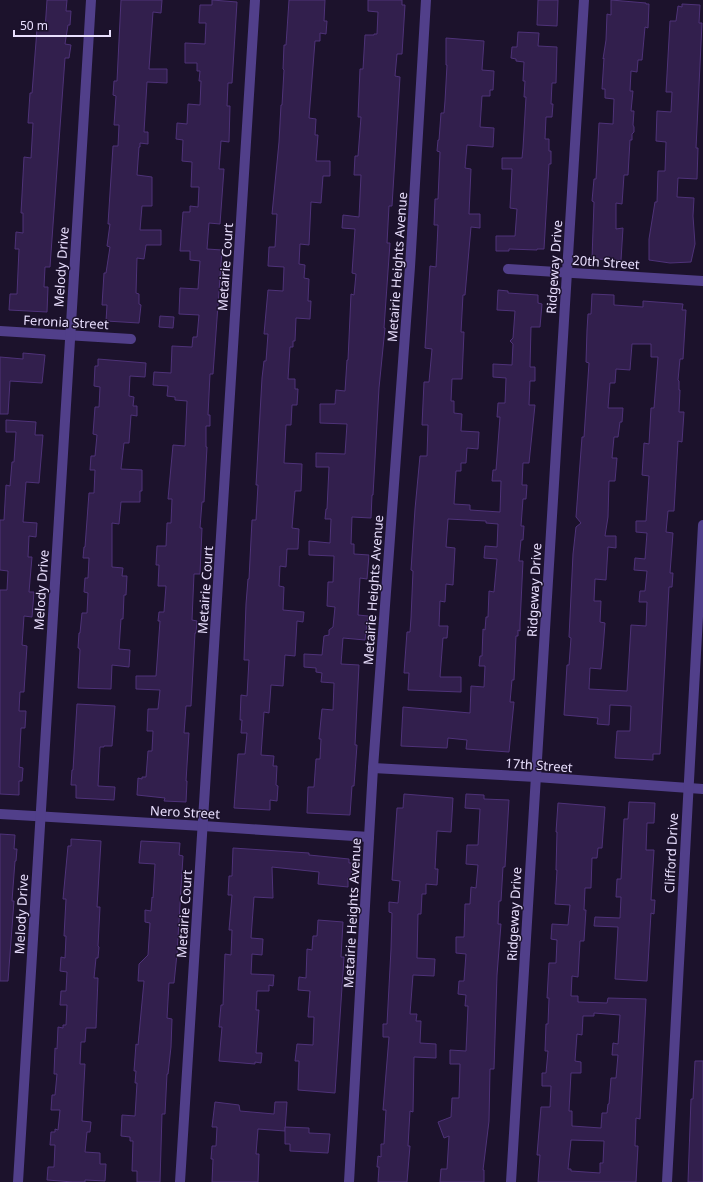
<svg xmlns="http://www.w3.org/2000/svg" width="703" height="1182" viewBox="0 0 703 1182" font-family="'Noto Sans',sans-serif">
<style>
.building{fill:#321f4d;stroke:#4e3278;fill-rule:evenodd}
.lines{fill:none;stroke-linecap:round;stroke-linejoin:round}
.minor{stroke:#513f8a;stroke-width:10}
.labels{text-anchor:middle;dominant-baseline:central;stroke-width:3;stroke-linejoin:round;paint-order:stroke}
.street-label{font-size:13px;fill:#e9dffe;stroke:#1c122c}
</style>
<rect width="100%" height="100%" fill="#1c122c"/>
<g class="building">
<path d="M47,0H67L66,11H71L70,25H68L65,44L71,45L69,58H65L50,267H45L44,287H48L47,312L9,310L10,294H17L19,249H15L16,232L23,233V213H21L24,157L31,158L33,123H28L30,93H32L37,29L45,30Z"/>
<path d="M121,0H162L161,13L153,12L149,69H167V83L147,82L144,132H148V144L140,143V147H139L137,175L152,177V206H142L140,230H161V245H146L144,259L137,258L136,293L139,294V304L141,305L139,323L106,321L107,305H102L104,273H106L110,247L107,246L110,224H108L113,146H118L119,125H114L116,96L113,95L114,81H117Z"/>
<path d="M212,0L237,2L232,83H228L227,106H230L229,142L221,141L219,169H224L220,224L209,223L207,249L222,250L213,374H210L208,415H210V426H206V447H207L204,502H202L200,528H202L200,574H194L192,620L197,621L196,633H195L191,706H186L184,733H189L186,781H187L186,802L164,801L165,798L137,795L138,778L142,779V777H146L148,751H152L153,731H147L148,709H158L160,690L136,689V676H156L160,621H158L159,612H164L166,586H158L159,565H156L157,546H166L167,523H171L172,499H168L173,445L185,446L187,401L175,400V397L167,396L168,386L153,385L154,372L171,373L172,346L192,347L193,337H197L199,315L179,314L180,288L198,289L200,261L190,260V251H180L183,212H190V206L198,207L199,187H191L192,162L182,161L183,140L176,139L177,123L187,124L188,104L200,105L201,81H199L200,71H197V63H185V43L205,44L206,23H199L200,5H212Z"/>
<path d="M289,0H325L324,21H327L326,34L320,33V41H315L309,118L316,119L315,135H318L316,161H330V176H323L321,203L311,202L309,245L300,244L299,264L305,265L304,278L309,279L308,301H311L310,319L296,318L295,341H293V347H290L288,379H295V389H298L297,405H292L291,425H286L284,463L302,464L301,491H295L292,528L299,529L298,549H287L286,567L280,566L279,586L284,587L283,610L304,612L303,622L297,621L295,656L285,655L283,686L271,685L269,713L264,712L261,755L274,756L273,766H277L276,785L278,786L277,801L270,800V810L234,808L238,754H245L247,733H241L242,720H240L241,695L247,696L249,660H244L246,604L248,579H249L252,520H256L258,485H256L262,378L264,361H266L268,334H264L268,290L283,291L284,267L268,266L269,247H275L277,214H272L279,142L281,105H282L284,70L283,69L284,45H286Z"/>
<path d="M368,0H402V5H405L402,54H397L395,76L400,77L392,206H389L387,243H390L384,328H385L379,388L373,495H372L371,518L352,517L351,544H354V554L369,555L367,579L360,578L358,615L368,616L365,640L343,638L341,664L359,665L355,745H357L354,786H352L350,815L307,813L308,787H314L316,759H320L321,739H319L322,709L333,710L334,683L321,682L322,673L316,672V668L304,667V654L322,655L324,636L329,635V630L333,627L335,607L327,606L328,582H333L334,556L309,555V541L330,543L331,519H325L326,509H327L329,467H316V453L345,454L347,424L320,423V404H335L336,390L345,391L347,360H348L351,294L354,295L356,274L352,273L355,229L342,228L343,215L359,217L361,175H354L355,156H358L361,117H358L360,69H363L365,35H374V34H377L378,12L368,11Z"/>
<path d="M538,0H558L557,26L537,25Z"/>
<path d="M611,0L646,3V4H649L648,28L645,27L642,60H638L637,72L631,71L630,91H633L631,111H634L633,125L634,127V132L632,134V140H630L628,175H624L622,204L616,203V229L623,228L621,260L592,259L594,202L592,201L594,179H596L599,123L613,124L614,99L605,98V89H602L604,58L603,59L606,40L607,14L611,15Z"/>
<path d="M682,4L700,5L699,23H702L696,148H698L697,179L678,178L677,197L694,198L693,216L695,244L691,262L670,263L649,260V239L655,202H657L658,171H665L666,142L656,141L657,111L671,112L672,92H666L670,21H676L678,6L682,7Z"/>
<path d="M518,32L539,33L538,46L557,47L556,83H552L551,104H553L552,117H546L545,139H549V151H551V164H549L544,249H537V250L509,249V251H496V236H515L517,209L510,208L512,169H502V158H522L523,148L526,97H524L525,81H523L524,62L516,61V59L511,58L512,47H517Z"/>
<path d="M446,38L484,41L482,70L494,71L493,90H490V96H482L480,127L494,128L493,147L467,145L465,168L471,169L469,214H480V228L471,227L465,295H463L461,332H464L462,379H452L451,401H454V413L462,414L461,431L479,432L478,449L467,448L466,463H461V471H456L454,504L470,505V510L500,512L501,481H492L493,470H496L500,417H497L498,403H505L506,378L493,377V364L512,365L513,344L510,341L513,338L515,311L497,310L498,290L508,291V293L538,295V303L542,304L540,327H531L530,367H535V381H530L529,405H535L529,463H523L522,485H527L526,499H523L521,526H524L523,540H521L519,561H523L520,624V631L518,630V636H516L514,680H512L510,702H514L509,752L466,749L467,740L448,738L447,748L401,746L403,707L470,713L471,686L484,687L485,666H479L480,656H482L483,629L485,630L486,617H488L489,591L494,592L497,559L484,558L485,546L497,547L498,524L486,523V521L448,519L446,547L455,548L453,585L446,584L445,602L440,601L439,626H448L447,638H443L440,677H461V692L408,690L409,673H404L407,632H410L411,618L413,571L411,570L415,509L420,456H427L428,425H422L424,382H429L432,349L425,348L430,266L436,267L438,225H434L435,199H438L440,152L437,151L438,140H439L441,113H444L445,101L447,65H446Z"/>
<path d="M592,294L614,295V305L643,307V301L683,304L682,310H686L683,359H680L678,380L679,381V390H680L679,412H684L682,442L678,441L674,511H668L666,532L673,533L670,573H673L672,587H669L660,754H653V760L615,758L617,731H630L631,706L610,705L609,725L597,724L598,718L564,715L567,665H569L571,638L569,637L573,554L576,527L581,523L576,517L582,437H584L589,363L586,362L587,330L588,314H591ZM632,344H651V357H658L654,408H651L649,444L644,443L642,475L649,476L646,521H636V532L647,533L645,559L635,558L634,570L647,571L645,591H640L639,602H647L646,626L631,625L627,691L589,689L590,668L601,669L603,649L605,623L600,622L601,601H594L595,579L606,580L608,547L616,548V536H605L608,517L609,481H615L617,458H612L614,437H618L620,422H622L623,408H608L610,383H615L616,369L630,370Z"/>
<path d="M160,316L174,317L173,328L159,327Z"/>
<path d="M23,353L45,355L42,383L10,381L8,414H0V357L23,359Z"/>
<path d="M98,359L146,363L145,377L130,376L129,396L134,397L133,406H137V416L131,415L129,443H124L121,469L142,470V491H140V502H121L119,524L112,523V567L123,568L122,576H127L126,595H124L123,619H121L119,649L130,650L129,667L112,665L111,689L78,688L80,650L79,648H78L79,633H80L82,613H87L88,593L84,592L85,578H88L89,558H83L84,547H85L89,493H94L95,470H90L91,456H95L97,435L93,434L95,407H99L100,387L94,386L95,366H98Z"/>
<path d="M6,420L36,422L35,435H43L39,483L26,482L23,522L37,523L36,537L29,536L28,557H32L29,592H34L32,617L24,616L22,645L27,646L25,676L24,692H20L19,711H26L25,728H21L19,767L23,768L22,781H19V795L0,794V590H7L8,571L0,570V520H4L6,485L10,486L12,462H14L16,432H6Z"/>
<path d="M77,704L115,706L112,746H104V747H100L98,786L115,787L114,800L76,798V785H71L72,770H73Z"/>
<path d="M404,794L453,798L451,832L437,831L435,869H438L437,885L426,884V894H422L421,914H418L417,958L435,959L434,976L413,975L410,1014H417L416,1021H421L420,1043L436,1044V1058L414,1057L413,1112L410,1111L408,1146H410L407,1182H378L379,1167H377L378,1156L381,1157V1144H384L386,1110H383L389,1037H383V1024H387L391,949L392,913L389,912V902L398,903L400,881L392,880L397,808H403Z"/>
<path d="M466,794L484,795V799L509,800L505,867H503L501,901H499L498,924H501L497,975L494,1069H490L489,1121L483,1170H484V1182H440L441,1169H447L449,1136L444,1138L438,1122L451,1117L452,1098H459L460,1064H450V1050L466,1051L468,1006H465L466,995L458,994L459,981H464L466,954L456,953V937H464L465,904H470L471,887L476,888L478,865L466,864L467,845H478L480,809L465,808Z"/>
<path d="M629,802L655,803L654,823H647L646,850H654L651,900H655L654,914L651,913L647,981L615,979L618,927L594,926L595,917L620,918L621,897H616L617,879H621L624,819H628Z"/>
<path d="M558,803L605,807L602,848H598L597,858H592L591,888H585L584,910H586L584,941H580L578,977L572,976L571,996H578V1002L607,1003L608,998L646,999L640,1119L636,1118L635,1146H638L636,1182H538L540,1155H537L541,1107H550L551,1086H542V1073H546L548,1051H545L546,1024H548L549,998H547L549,963H556L557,940L551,939L552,924L568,925L570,905L555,904L557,870H556L557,832H556ZM594,1013L620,1015L618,1044L613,1043L612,1055H618L616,1078H611L609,1104H608L607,1113H602L601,1128L572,1126V1111H569L571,1073H581V1062L575,1061L577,1034L582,1035L583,1016H594ZM571,1140L604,1141L603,1163H600V1173L571,1171V1169H568Z"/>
<path d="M0,834L15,835L14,849H17L16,861H15L12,901H14L8,981H0Z"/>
<path d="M71,839L101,841L97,907H100L98,946L99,947L98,958H96L94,978H98L96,1028H86L85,1042H81L80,1064H85L82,1121L91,1122L90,1132H87L85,1152L100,1153V1164H106L105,1181L85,1180V1182H73L47,1180L48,1167H54L55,1145H50L51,1132H55V1129L58,1130L60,1110H51L52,1095H55L57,1074H54L55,1048L57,1049L58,1027L63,1028V1025H66L67,1005H60L61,991H66L67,972L60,971L61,957L65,958L66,936H64L66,899H63L68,846H71Z"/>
<path d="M141,841L180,843L179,855L183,856L177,954L174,983H169L167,1018L172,1019L171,1047L168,1074H167L165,1114H162L160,1182H137V1171H132L133,1141H130V1137L121,1136L122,1115L135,1116L137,1083H135L136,1071H134L136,1044L138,1045L144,981H138L139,964L148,955L150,923L145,922V910L151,911L152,897L153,898L155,864L139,863Z"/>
<path d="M233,848L309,853V855L349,859V863H353L351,879L348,878V887L318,884L319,872L272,867L273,898L254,897L251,938L263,939L262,955L252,954L251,974L274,975L273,986L269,985V991H257L256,1010H259L256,1053H262L261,1063L255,1062V1064L219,1061L222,1027H219L221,1005H223L225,954L231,955L232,930H229L232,895H228L229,876H232Z"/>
<path d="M318,920L343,922L341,957H344L335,1093L298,1090L299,1061H295L297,1044L313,1045L314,1017H308L310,991L298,990L299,977L306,978L307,949L312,950L313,936H317Z"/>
<path d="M695,1061H703V1182H688L691,1099H693Z"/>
<path d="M215,1102L239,1105L240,1111L274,1114L275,1102H287L285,1131L258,1129L256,1154H259L258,1182H212L213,1159H211L212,1146H216L217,1127H212Z"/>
<path d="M285,1127L309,1128V1133L330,1134L328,1153L290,1151V1144H285Z"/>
</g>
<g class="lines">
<g class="minor">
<path d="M508,269L703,281"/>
<path d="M0,331L131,339"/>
<path d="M373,768L536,777L703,789"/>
<path d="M0,814L203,826L369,837"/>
<path d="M18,1182L91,0"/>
<path d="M180,1182L255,0"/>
<path d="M349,1182L373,768L410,267L426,0"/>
<path d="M511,1182L567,272L584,0"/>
<path d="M667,1182L703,525"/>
</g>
</g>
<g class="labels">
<g class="street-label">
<text transform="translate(606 262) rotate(4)">20th Street</text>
<text transform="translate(61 267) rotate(-86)">Melody Drive</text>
<text transform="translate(225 267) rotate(-86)">Metairie Court</text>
<text transform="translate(397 267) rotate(-86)">Metairie Heights Avenue</text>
<text transform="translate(554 267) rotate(-86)">Ridgeway Drive</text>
<text transform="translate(66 322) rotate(3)">Feronia Street</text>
<text transform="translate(41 590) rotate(-86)">Melody Drive</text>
<text transform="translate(205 590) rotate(-86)">Metairie Court</text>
<text transform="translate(373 590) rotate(-86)">Metairie Heights Avenue</text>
<text transform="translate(534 590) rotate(-87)">Ridgeway Drive</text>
<text transform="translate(539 765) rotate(4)">17th Street</text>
<text transform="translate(185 812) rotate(3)">Nero Street</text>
<text transform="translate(671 853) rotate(-87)">Clifford Drive</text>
<text transform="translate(352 913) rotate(-87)">Metairie Heights Avenue</text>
<text transform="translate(21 914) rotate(-87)">Melody Drive</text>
<text transform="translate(184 914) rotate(-86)">Metairie Court</text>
<text transform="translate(514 914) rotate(-87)">Ridgeway Drive</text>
</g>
</g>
<path d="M14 30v6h96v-6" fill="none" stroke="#e9dffe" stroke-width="2"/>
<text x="20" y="30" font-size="12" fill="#e9dffe" stroke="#1c122c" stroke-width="3" paint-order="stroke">50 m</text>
</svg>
